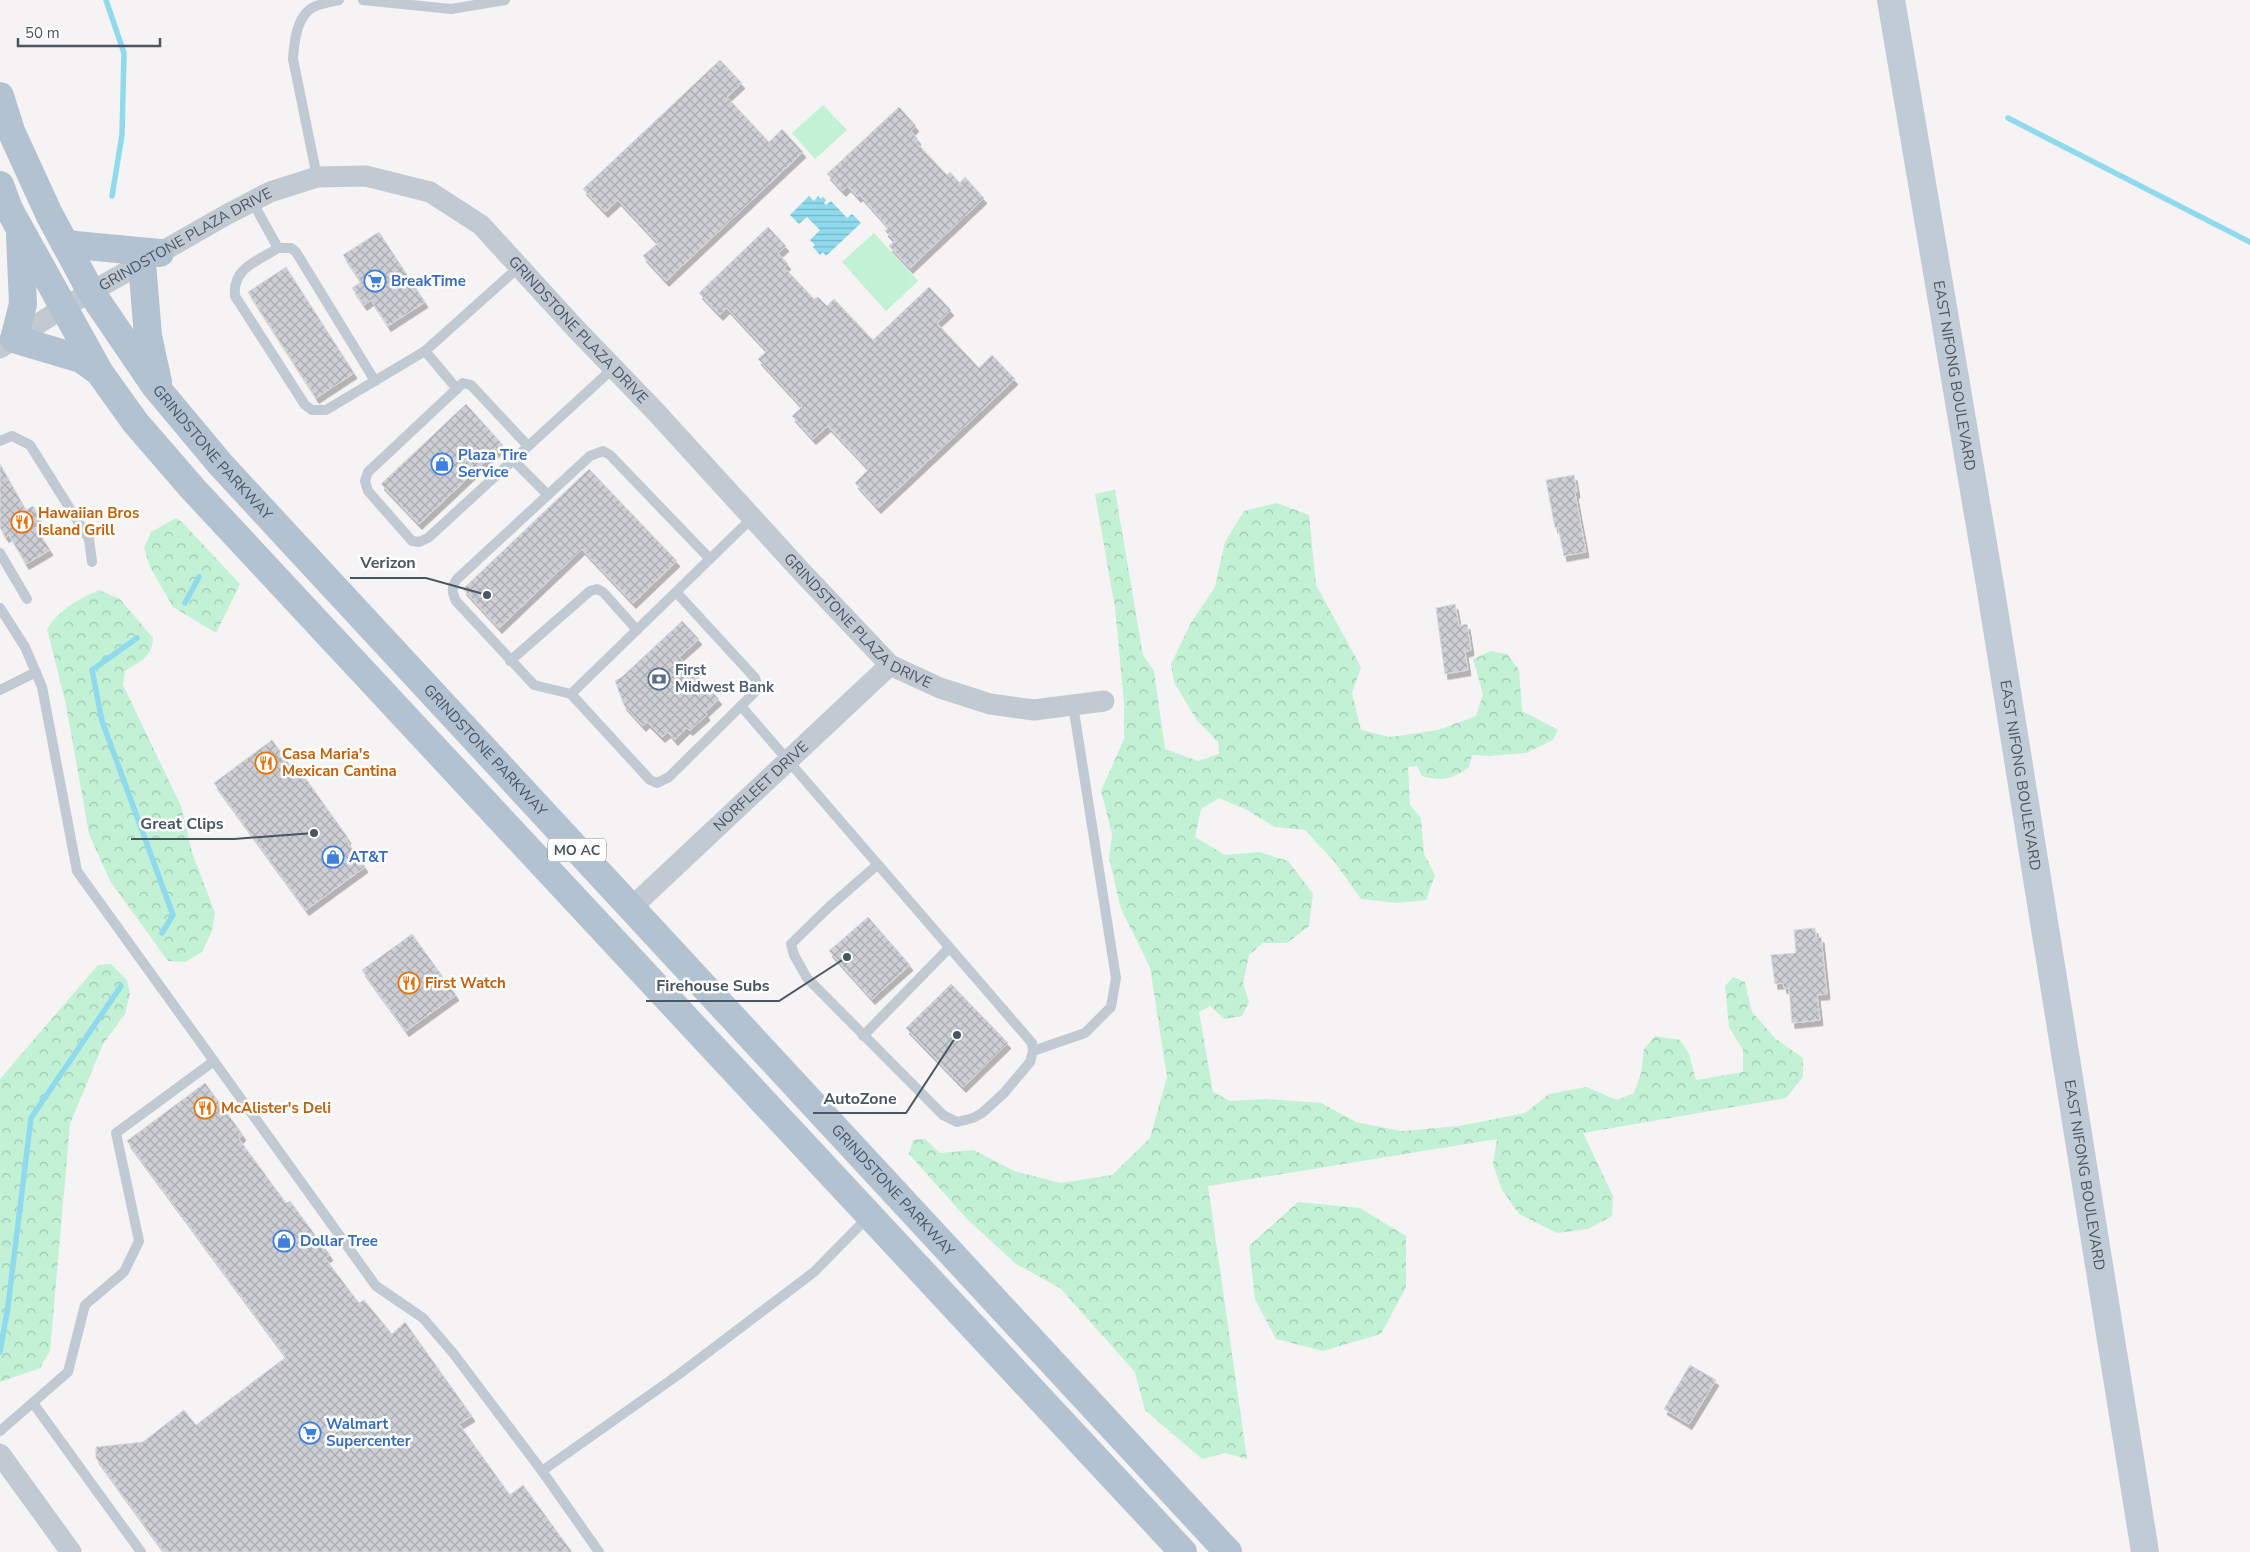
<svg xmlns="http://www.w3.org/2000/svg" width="2250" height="1552" viewBox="0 0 2250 1552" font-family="'Nunito Sans',sans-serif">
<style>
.grass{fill:#c3f1d5}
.forest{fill:url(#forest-crowns)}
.water{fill:url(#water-rules)}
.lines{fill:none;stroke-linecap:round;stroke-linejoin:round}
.stream{stroke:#90daee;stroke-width:5.5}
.building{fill:url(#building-cross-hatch);stroke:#d7d9de;filter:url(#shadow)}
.lane{stroke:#c1cad2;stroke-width:10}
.street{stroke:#c1cad2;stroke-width:21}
.secondary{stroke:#c1cbd6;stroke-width:28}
.primary{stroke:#b3c2d1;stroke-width:28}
.labels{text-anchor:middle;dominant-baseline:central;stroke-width:5;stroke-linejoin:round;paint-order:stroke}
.shield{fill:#fff;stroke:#808990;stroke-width:1}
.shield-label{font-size:14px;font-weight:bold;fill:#4a5661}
.street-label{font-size:15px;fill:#4a5661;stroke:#fff}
.shop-label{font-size:15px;font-weight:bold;fill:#366cbe;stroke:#fff;text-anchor:start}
.food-label{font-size:15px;font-weight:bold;fill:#c56008;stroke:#fff;text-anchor:start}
.service-label{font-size:15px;font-weight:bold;fill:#4e5e75;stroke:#fff;text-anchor:start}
.leader{fill:none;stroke:#4a5661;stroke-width:2}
.callout-dot{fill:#4a5661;stroke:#fff;stroke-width:2}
.callout-label{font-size:16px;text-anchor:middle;font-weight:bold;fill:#4a5661;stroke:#fff;stroke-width:5;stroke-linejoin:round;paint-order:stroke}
</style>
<defs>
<pattern id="forest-crowns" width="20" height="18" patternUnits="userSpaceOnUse" patternTransform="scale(1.25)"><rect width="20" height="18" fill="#c3f1d5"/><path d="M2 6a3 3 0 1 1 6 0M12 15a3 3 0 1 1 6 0" fill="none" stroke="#a0c6b0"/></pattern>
<pattern id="water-rules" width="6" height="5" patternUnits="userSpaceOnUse" patternTransform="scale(1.25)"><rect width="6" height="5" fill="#90daee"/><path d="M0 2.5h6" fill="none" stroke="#78b4c4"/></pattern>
<pattern id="building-cross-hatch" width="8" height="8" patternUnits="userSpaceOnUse" patternTransform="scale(1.25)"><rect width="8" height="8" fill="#cdcfd5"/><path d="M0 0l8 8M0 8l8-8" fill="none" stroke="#a8abb0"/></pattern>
<filter id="shadow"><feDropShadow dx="3" dy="5.5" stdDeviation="0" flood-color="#0004"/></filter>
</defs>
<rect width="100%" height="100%" fill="#f5f3f3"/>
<g class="grass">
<path d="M823,105L847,130L815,159L792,133Z"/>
<path d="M874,233L918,281L886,311L842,262Z"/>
</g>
<g class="forest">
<path d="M1115,490L1143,655L1154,671L1165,749L1198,761L1219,754L1218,742L1196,719L1174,682L1171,664L1191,623L1215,587L1225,542L1244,511L1277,503L1309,515L1316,585L1361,667L1352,693L1361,730L1390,737L1438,730L1476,716L1483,694L1473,659L1491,651L1507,654L1519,670L1522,711L1558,730L1553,740L1526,753L1489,756L1472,755L1469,767C1454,779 1440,782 1422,776L1417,766L1408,767L1410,805L1421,818L1424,854L1435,875L1426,900L1397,903L1361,899L1333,860L1305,830L1275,827L1247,810L1219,798L1201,809L1195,837L1225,855L1259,852L1288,861L1313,894L1309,926L1287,943H1263L1249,955L1243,983L1249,1002L1242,1016L1224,1019L1210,1006L1199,1012L1213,1092L1230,1101L1266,1099L1321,1103L1356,1122L1401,1131L1459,1126L1525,1113L1549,1094L1586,1087L1617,1100L1634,1093L1641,1073L1644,1049L1655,1036L1680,1040L1689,1054L1696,1080L1743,1072V1050L1729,1027L1725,986L1733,977L1745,982L1752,1012L1776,1039L1803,1058V1077L1786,1098L1583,1133L1613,1196L1612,1216L1588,1229L1557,1233L1519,1214L1502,1190L1493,1164L1497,1139L1208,1186L1247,1459L1225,1453L1202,1459L1145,1410L1135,1372L1060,1288L1016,1264L967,1219L909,1154L913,1140L925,1139L940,1153L974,1150L1014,1171L1061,1183L1112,1175L1150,1138L1167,1077L1150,967L1121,909L1109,858L1112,834L1101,791L1124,739V703L1115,608L1095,494Z"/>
<path d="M176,518L182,522L240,584L216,633L173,607L150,567L144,548L151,532Z"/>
<path d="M99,590L120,599L153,638C152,658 140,661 125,671L123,685L181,806L192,852L215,913L212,931L202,952L185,962L168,961L110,881L89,834L66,705L47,629C60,609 78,599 99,590Z"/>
<path d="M111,964L127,980L130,994L125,1014L103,1044L70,1124L50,1351L40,1368L0,1382V1079L98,965Z"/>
<path d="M1298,1202L1360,1208L1406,1236V1287L1381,1334L1323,1351L1276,1339L1255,1299L1249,1246Z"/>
</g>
<path class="water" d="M809,196L814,201L818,196L821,199L823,197L826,200L824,203L826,205L831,201L847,218L852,214L861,223L826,256L823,252L820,255L813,247L815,245L810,240L820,230L807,217L799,224L790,215Z"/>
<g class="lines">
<g class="stream">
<path d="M106,0L124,53L122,135L112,196"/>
<path d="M2008,118L2250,242"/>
<path d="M185,603L199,577"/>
<path d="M137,638L92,670L102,721L173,915L162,933"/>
<path d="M0,1352L8,1306L31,1118L121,986"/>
</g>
</g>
<g class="building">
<path d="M720,60L742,83L727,97L769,142L782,129L803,152L666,281L643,256L658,243L618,200L605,212L583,189Z"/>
<path d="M899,107L916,126L911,131L918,139L916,142L947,175L950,172L960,183L965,177L984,198L910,268L889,246L895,241L885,231L888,228L883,221L860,195L858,197L848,186L843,191L827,174Z"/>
<path d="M768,227L786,246L778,253L788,264L784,267L814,299L818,297L827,306L834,299L873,340L929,287L951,310L937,323L979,368L992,355L1015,379L878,508L855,483L869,469L828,426L813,439L792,416L802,407L758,359L767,351L727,308L720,315L699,293Z"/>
<path d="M379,232L425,302L388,326L371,300L364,305L352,288L361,282L343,255Z"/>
<path d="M286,267L354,373L316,398L248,292Z"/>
<path d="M466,404L503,445L419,524L381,484Z"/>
<path d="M0,464L26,510L33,506L43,524L36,528L50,550L26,564L9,535L6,537L0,528Z"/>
<path d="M589,469L677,561L633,603L582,549L499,628L463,589Z"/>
<path d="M1574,475L1577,492L1575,493L1586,552L1564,556L1558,527L1555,528L1546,480Z"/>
<path d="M1455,604L1459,626L1467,624L1471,650L1465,652L1468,670L1445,674L1436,608Z"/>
<path d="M682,621L699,639L679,657L719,699L705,712L707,715L690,730L687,728L675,740L668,732L662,737L647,722L643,726L624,705L615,681L622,677Z"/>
<path d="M272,740L291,766L294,762L348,838L347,841L365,867L306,910L214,783Z"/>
<path d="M868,917L910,965L872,999L829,951Z"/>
<path d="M1815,928L1816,938L1821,937L1827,994L1817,995L1820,1020L1792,1023L1789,988H1784L1783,983L1775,984L1771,955L1796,953L1794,930Z"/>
<path d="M412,934L456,995L406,1031L362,970Z"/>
<path d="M951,984L1008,1043L963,1087L906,1028Z"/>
<path d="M205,1083L243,1135L239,1139L286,1203L290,1201L330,1255L325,1258L359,1303L364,1300L392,1334L405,1322L472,1416L459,1424L510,1495L523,1485L572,1552H164L96,1458V1447L143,1442L184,1410L196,1425L286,1357L127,1141Z"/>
<path d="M1690,1365L1716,1380L1689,1424L1664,1409Z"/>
</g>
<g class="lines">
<g class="lane">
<path d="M363,0L451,9L505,0"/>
<path d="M317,177L293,59C294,44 296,21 309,10C316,4 330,2 339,0"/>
<path d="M252,201L278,248C258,261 232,268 235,296L305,405L312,410H326L425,351"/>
<path d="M278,248H291L296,252L375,381"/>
<path d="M457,389L425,351L519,267"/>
<path d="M0,441L12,436L30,445L89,539L92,562"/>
<path d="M528,446L471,385L463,383L368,472L365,481L368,491L412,541L419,542L428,538L596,384L613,368"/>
<path d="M513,460L548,495"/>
<path d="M0,553L27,599"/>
<path d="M676,592L755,678L757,684V690L669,777L657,783L650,780L571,694C632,635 692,576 752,518"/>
<path d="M0,608L25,647L42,687L77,871L376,1286L423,1318L453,1353L542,1471L599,1552"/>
<path d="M510,661L590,591L597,589L603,592L637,630"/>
<path d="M0,690L36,672"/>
<path d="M571,694L534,685L456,601C452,592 451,587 457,579L590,456L603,451L610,455L710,559"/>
<path d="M741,706L1032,1043L1033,1051L1030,1062L1004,1093L982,1113L973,1118L957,1122L943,1115L807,978L794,955L791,944L829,907L877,865"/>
<path d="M863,1036L949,948"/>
<path d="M1033,1051L1085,1033L1111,1007L1116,978L1073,705"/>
<path d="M33,1403L141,1552"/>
<path d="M0,1431L68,1372L85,1305L124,1272L139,1241L116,1133L214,1061"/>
<path d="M542,1471L678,1375L814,1272L869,1216"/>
</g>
<g class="street">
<path id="s1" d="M0,348L63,308L226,215L270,192L317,177L366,176L430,192L481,225L576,329L655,411L800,570L890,665L940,688L990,704L1034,710L1104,701"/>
<path id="s2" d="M631,908L890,665"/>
<path d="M0,1454L71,1552"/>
</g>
<path class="secondary" id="s3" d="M1891,0L1990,585L2145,1552"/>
<g class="primary">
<path id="s4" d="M0,96L11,131L49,214L91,292L155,386L221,465L1228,1552"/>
<path d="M0,185L9,209L100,373L135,422L193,489L1183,1552"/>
<path d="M20,235L23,304L14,339L81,359L99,372"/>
<path d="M65,244L160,253"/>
<path d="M142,263L148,336L158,382"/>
</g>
</g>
<defs>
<g id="supermarket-ring" transform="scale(1.125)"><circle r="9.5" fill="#fff" stroke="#3f7fe0" stroke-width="1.5"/><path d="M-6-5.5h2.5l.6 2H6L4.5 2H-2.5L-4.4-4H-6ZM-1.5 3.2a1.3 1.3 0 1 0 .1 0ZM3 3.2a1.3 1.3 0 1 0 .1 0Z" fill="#3f7fe0"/></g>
<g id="shop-ring" transform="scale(1.125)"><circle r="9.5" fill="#fff" stroke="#3f7fe0" stroke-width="1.5"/><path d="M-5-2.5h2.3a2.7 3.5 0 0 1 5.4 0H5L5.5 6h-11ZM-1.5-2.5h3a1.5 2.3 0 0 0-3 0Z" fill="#3f7fe0"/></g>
<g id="restaurant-ring" transform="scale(1.125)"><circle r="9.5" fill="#fff" stroke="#e8710a" stroke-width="1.5"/><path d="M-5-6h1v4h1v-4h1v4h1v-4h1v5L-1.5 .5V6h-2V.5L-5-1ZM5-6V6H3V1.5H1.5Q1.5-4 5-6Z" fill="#e8710a"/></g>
<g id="bank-ring" transform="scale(1.125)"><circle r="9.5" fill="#fff" stroke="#5c6f8a" stroke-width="1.5"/><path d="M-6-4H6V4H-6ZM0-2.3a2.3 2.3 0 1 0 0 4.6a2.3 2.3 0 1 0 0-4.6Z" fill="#5c6f8a"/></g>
</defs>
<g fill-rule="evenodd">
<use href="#supermarket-ring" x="375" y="281"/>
<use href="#shop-ring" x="442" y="464"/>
<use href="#restaurant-ring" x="22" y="522"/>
<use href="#bank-ring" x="659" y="679"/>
<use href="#restaurant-ring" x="266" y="763"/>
<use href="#shop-ring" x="333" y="857"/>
<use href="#restaurant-ring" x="409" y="983"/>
<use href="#restaurant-ring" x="205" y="1108"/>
<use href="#shop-ring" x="284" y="1241"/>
<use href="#supermarket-ring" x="310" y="1433"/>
</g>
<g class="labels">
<rect class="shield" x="548" y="838.5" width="58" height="23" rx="4"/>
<g class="shield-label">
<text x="577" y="850">MO AC</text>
</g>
<g class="street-label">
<text stroke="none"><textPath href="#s1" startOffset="215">GRINDSTONE PLAZA DRIVE</textPath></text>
<text stroke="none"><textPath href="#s1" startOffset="680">GRINDSTONE PLAZA DRIVE</textPath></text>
<text stroke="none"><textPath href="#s3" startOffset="381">EAST NIFONG BOULEVARD</textPath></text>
<text stroke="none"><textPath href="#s4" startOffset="418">GRINDSTONE PARKWAY</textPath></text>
<text stroke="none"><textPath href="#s1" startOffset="1085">GRINDSTONE PLAZA DRIVE</textPath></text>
<text stroke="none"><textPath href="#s4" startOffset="822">GRINDSTONE PARKWAY</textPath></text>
<text stroke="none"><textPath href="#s3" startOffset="786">EAST NIFONG BOULEVARD</textPath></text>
<text stroke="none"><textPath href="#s2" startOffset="178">NORFLEET DRIVE</textPath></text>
<text stroke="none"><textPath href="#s3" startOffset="1191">EAST NIFONG BOULEVARD</textPath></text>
<text stroke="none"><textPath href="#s4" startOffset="1422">GRINDSTONE PARKWAY</textPath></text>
</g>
<g class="shop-label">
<text x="391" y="281">BreakTime</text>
<text x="458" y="455">Plaza Tire<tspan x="458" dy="17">Service</tspan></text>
<text x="349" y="857">AT&amp;T</text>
<text x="300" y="1241">Dollar Tree</text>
<text x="326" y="1424">Walmart<tspan x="326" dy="17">Supercenter</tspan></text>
</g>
<g class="food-label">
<text x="38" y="513">Hawaiian Bros<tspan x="38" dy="17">Island Grill</tspan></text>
<text x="282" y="754">Casa Maria's<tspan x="282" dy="17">Mexican Cantina</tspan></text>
<text x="425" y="983">First Watch</text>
<text x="221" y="1108">McAlister's Deli</text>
</g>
<g class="service-label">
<text x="675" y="670">First<tspan x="675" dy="17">Midwest Bank</tspan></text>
</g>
</g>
<path class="leader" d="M487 595L426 578H350M314 833L234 839H131M847 957L779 1001H646M957 1035L906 1113H813"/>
<g class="callout-dot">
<circle cx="487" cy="595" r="5"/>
<circle cx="314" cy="833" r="5"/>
<circle cx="847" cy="957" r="5"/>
<circle cx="957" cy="1035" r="5"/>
</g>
<g class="callout-label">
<text x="388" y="568">Verizon</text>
<text x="182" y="829">Great Clips</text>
<text x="713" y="991">Firehouse Subs</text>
<text x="860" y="1104">AutoZone</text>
</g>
<path d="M18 38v8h142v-8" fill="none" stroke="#4a5661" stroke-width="2.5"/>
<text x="25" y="38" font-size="15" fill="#4a5661" stroke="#ffffff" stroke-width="4" paint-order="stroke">50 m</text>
</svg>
